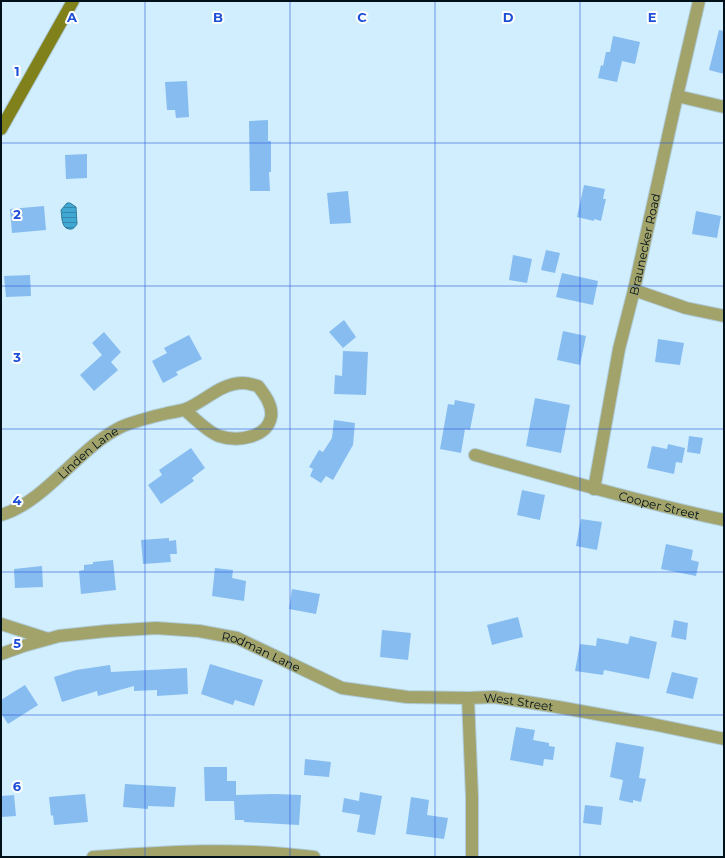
<svg xmlns="http://www.w3.org/2000/svg" width="725" height="858" viewBox="0 0 725 858" font-family="Montserrat,sans-serif">
<style>
.water{fill:url(#water-rules);stroke:#2e7b9c}
.building{fill:#87bcf1}
.lines{fill:none;stroke-linecap:round;stroke-linejoin:round}
.street-casing{stroke:#afcbd9;stroke-width:14}
.secondary-casing{stroke:#afcbd9;stroke-width:14}
.street{stroke:#a2a36a;stroke-width:12}
.secondary{stroke:#81811b;stroke-width:12}
.grid{fill:none;stroke:#1d4ed8;stroke-width:1;stroke-opacity:0.55}
.labels{text-anchor:middle;dominant-baseline:central;stroke-width:4;stroke-linejoin:round;paint-order:stroke}
.street-label{font-size:12px;fill:#00111b;stroke:#fff}
.grid-label{font-size:13px;text-anchor:middle;font-weight:bold;fill:#1d4ed8;stroke:#fff;stroke-width:4;stroke-linejoin:round;paint-order:stroke}
</style>
<defs>
<pattern id="water-rules" width="6" height="5" patternUnits="userSpaceOnUse"><rect width="6" height="5" fill="#41a8d3"/><path d="M0 2.5h6" fill="none" stroke="#3487aa"/></pattern>
</defs>
<rect width="100%" height="100%" fill="#d0eefd"/>
<path class="water" d="M67,203H70L76,207L77,224C75,227 73,230 69,229C61,228 62,216 61,210Z"/>
<g class="building">
<path d="M719,30L724,31V74L709,70Z"/>
<path d="M613,36L640,42L635,64L622,61L617,82L598,78L601,65L603,66L606,52H610Z"/>
<path d="M187,81L189,117L176,118L175,110H167L165,82Z"/>
<path d="M268,120V141H271V172H269L270,191H250L249,121Z"/>
<path d="M87,154V178L66,179L65,155Z"/>
<path d="M584,185L605,189L603,199H606L601,221L594,219V221L577,217Z"/>
<path d="M348,191L351,223L330,224L327,193Z"/>
<path d="M44,206L46,230L12,233L10,209Z"/>
<path d="M696,211L721,216L717,238L692,234Z"/>
<path d="M546,250L560,253L555,273L541,270Z"/>
<path d="M513,255L532,259L527,283L509,280Z"/>
<path d="M562,273L598,281L593,305L556,297Z"/>
<path d="M30,275L31,296L6,297L4,276Z"/>
<path d="M344,320L356,337L343,348L329,332Z"/>
<path d="M563,331L586,336L580,365L557,360Z"/>
<path d="M104,332L121,352L111,362L118,370L94,391L80,375L102,355L92,343Z"/>
<path d="M189,335L202,359L176,372L178,375L163,383L152,361L167,353L164,348Z"/>
<path d="M658,339L684,343L680,365L655,362Z"/>
<path d="M343,351L368,352L366,395L334,394L335,375L342,376Z"/>
<path d="M535,398L570,405L561,453L526,446Z"/>
<path d="M455,400L475,404L470,430L465,429L461,453L440,449L448,404L454,405Z"/>
<path d="M334,420L355,423L353,445L333,480L326,476L321,483L310,476L313,469L309,467L319,450L323,452L332,438Z"/>
<path d="M689,436L703,438L700,454L687,452Z"/>
<path d="M668,444L685,448L682,463L676,462L674,474L647,468L652,446L667,449Z"/>
<path d="M191,448L205,468L192,478L194,481L161,504L148,485L162,475L159,470Z"/>
<path d="M522,490L545,495L540,520L517,515Z"/>
<path d="M581,519L602,522L597,550L576,546Z"/>
<path d="M169,538V541L176,540L177,554H170L171,562L143,564L141,540Z"/>
<path d="M666,544L693,550L691,560L699,562L696,576L661,569Z"/>
<path d="M113,560L116,590L81,594L79,571L84,570V565L93,564V562Z"/>
<path d="M42,566L43,587L15,588L14,569Z"/>
<path d="M215,568L233,570L232,578L246,581L244,601L212,596Z"/>
<path d="M292,589L320,594L316,614L289,609Z"/>
<path d="M518,617L523,637L492,645L487,625Z"/>
<path d="M674,620L688,623L686,640L671,637Z"/>
<path d="M382,630L411,633L408,660L380,657Z"/>
<path d="M630,636L657,642L649,679L604,670L603,675L575,671L580,644L596,646L597,638L628,644Z"/>
<path d="M210,664L263,680L254,706L235,700L233,705L201,694Z"/>
<path d="M110,665L111,672L187,668L188,694L157,696V690L134,691V686L98,696L97,691L62,702L54,677L76,670Z"/>
<path d="M672,672L698,678L693,699L666,693Z"/>
<path d="M25,685L38,705L8,724L1,713V700Z"/>
<path d="M516,727L535,730L533,740L549,743V746L555,747L553,760L544,759L543,766L510,760Z"/>
<path d="M616,742L644,747L639,778L646,779L641,802L633,800V803L619,800L623,780L610,777Z"/>
<path d="M305,759L331,762L329,777L304,775Z"/>
<path d="M204,767H227V781H236V795L275,794L301,795L299,825L244,822V820H235L234,801H205Z"/>
<path d="M125,784L176,787L174,807L148,806V809L123,807Z"/>
<path d="M360,792L382,796L375,835L357,832L360,815L342,812L344,798L359,801Z"/>
<path d="M85,794L88,822L54,825L53,815L51,816L49,797Z"/>
<path d="M14,795L16,816L1,817V796Z"/>
<path d="M411,797L429,800L427,815L448,818L444,839L406,834Z"/>
<path d="M585,805L603,807L601,825L583,823Z"/>
</g>
<g class="lines">
<g class="street-casing">
<g id="street">
<path d="M677,96L724,107"/>
<path d="M634,290L686,308L724,316"/>
<path id="s1" d="M475,455C557,478 640,502 724,520"/>
<path id="s2" d="M594,489L619,349L634,290L677,96L699,1"/>
<path id="s3" d="M1,515C45,502 78,449 119,428C133,421 152,417 168,413C174,412 180,411 186,409C205,401 221,383 243,383C248,383 254,385 258,386C264,394 273,405 271,417C267,438 237,442 219,436C209,433 193,417 185,410"/>
<path d="M1,624L48,639"/>
<path id="s4" d="M1,654L23,646L59,636L107,631L156,628L199,631L237,638L342,688L407,697L468,698"/>
<path d="M93,857C167,852 240,847 314,857"/>
<path id="s5" d="M472,857V797L468,698L494,697L558,707L652,724L724,739"/>
</g>
</g>
<g class="secondary-casing">
<path id="secondary" d="M1,129L73,1"/>
</g>
<use href="#street" class="street"/>
<use href="#secondary" class="secondary"/>
</g>
<path class="grid" d="M145,1V857M290,1V857M435,1V857M580,1V857M1,143H724M1,286H724M1,429H724M1,572H724M1,715H724"/>
<g class="labels">
<g class="street-label">
<text stroke="none"><textPath href="#s2" startOffset="250">Braunecker Road</textPath></text>
<text stroke="none"><textPath href="#s3" startOffset="108">Linden Lane</textPath></text>
<text stroke="none"><textPath href="#s1" startOffset="191">Cooper Street</textPath></text>
<text stroke="none"><textPath href="#s4" startOffset="267">Rodman Lane</textPath></text>
<text stroke="none"><textPath href="#s5" startOffset="210">West Street</textPath></text>
</g>
</g>
<g class="grid-label">
<text x="72" y="22">A</text>
<text x="218" y="22">B</text>
<text x="362" y="22">C</text>
<text x="508" y="22">D</text>
<text x="652" y="22">E</text>
<text x="17" y="76">1</text>
<text x="17" y="219">2</text>
<text x="17" y="362">3</text>
<text x="17" y="505">4</text>
<text x="17" y="648">5</text>
<text x="17" y="791">6</text>
</g>
<rect width="725" height="858" fill="none" stroke="#00111b" stroke-width="4"/>
</svg>
